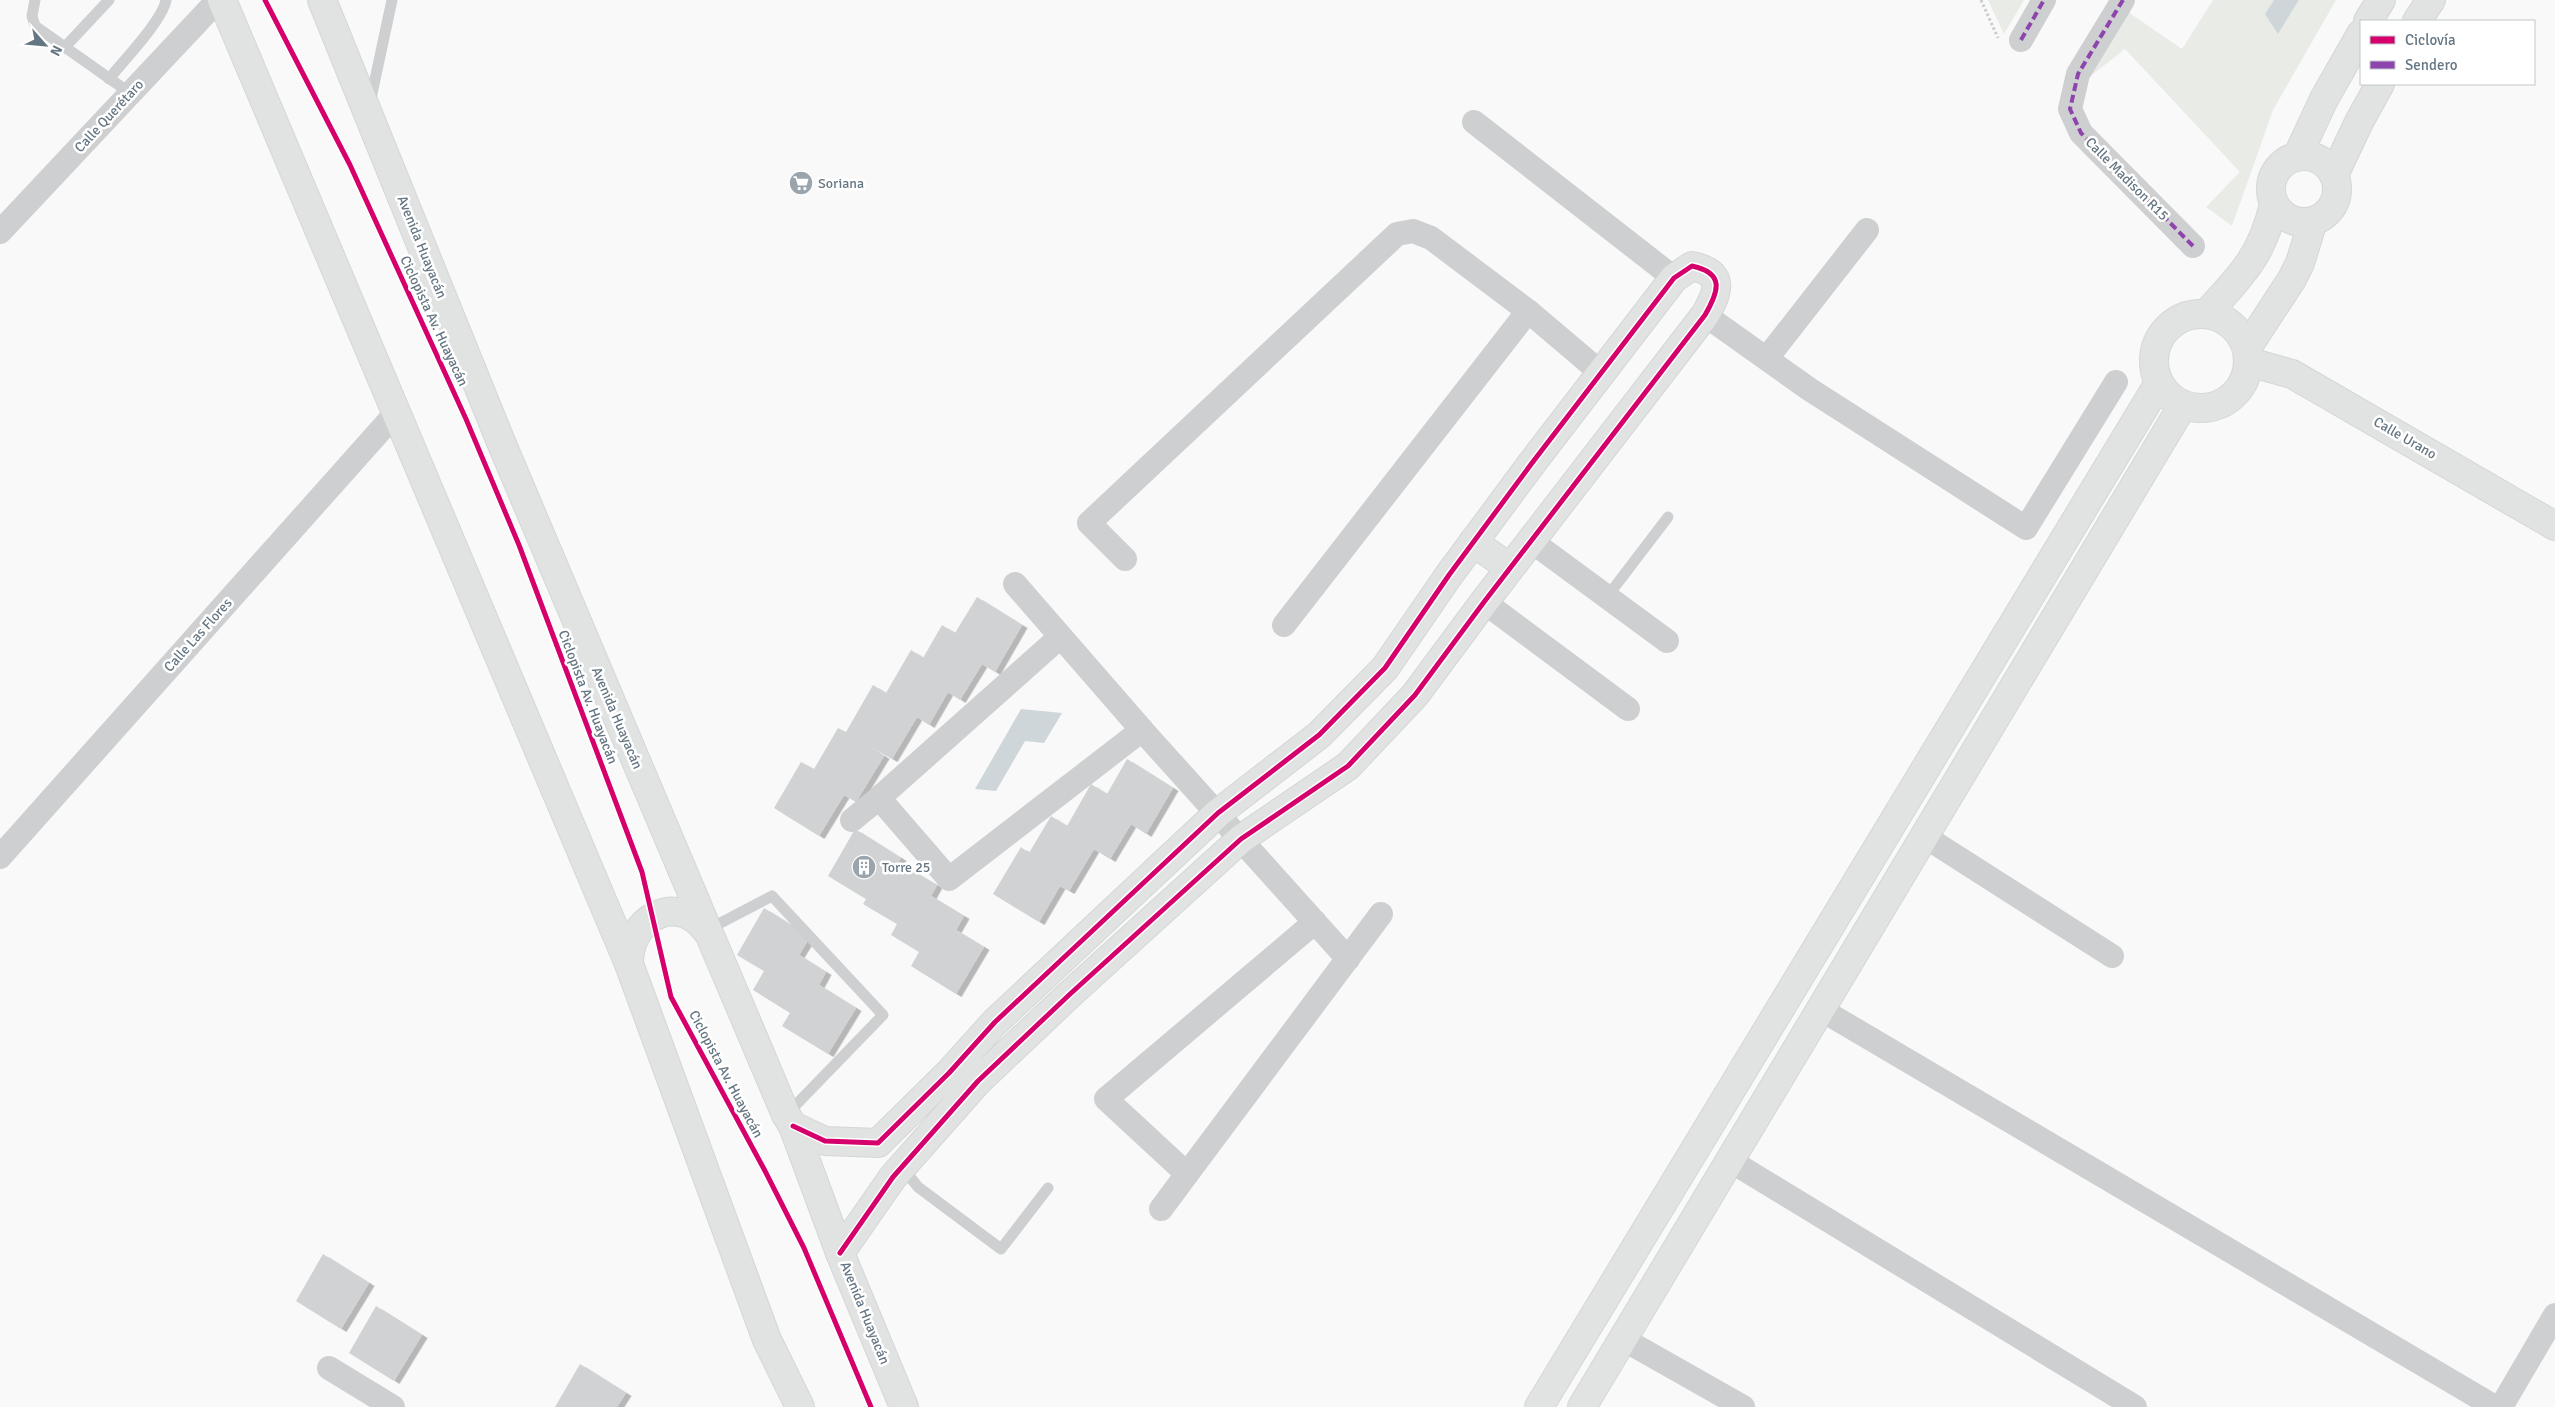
<svg xmlns="http://www.w3.org/2000/svg" width="2555" height="1407" viewBox="0 0 2555 1407" font-family="Signika,sans-serif">
<style>
.green{fill:#e8ebe6}
.water{fill:#ced6d9}
.building{fill:#d0d2d3;filter:url(#shadow)}
.lines{fill:none;stroke-linecap:round;stroke-linejoin:round}
.secondary-casing{stroke:#d5d6d7;stroke-width:30}
.primary-casing{stroke:#d5d6d7;stroke-width:30}
.path{stroke:#cbcccd;stroke-width:3;stroke-dasharray:2.5 2.5;stroke-linecap:butt}
.lane{stroke:#cecfd0;stroke-width:11}
.street{stroke:#cecfd0;stroke-width:24}
.secondary{stroke:#e1e2e2;stroke-width:28}
.primary{stroke:#e1e2e2;stroke-width:28}
.quiet{stroke:#8e44ad;stroke-width:4;stroke-dasharray:8 4;stroke-linecap:butt}
.cycleway-casing{stroke:#fff;stroke-width:8}
.cycleway{stroke:#d6006c;stroke-width:5}
.labels{text-anchor:middle;dominant-baseline:central;stroke-width:5;stroke-linejoin:round;paint-order:stroke}
.street-label{font-size:14px;fill:#657683;stroke:#fff}
.poi-label{font-size:14px;fill:#657683;stroke:#fff;text-anchor:start}
</style>
<defs>
<filter id="shadow"><feDropShadow dx="5.5" dy="3" stdDeviation="0" flood-color="#0004"/></filter>
</defs>
<rect width="100%" height="100%" fill="#f9f9f9"/>
<g class="green">
<path d="M1988,0H2024L2004,34Z"/>
<path d="M2213,0H2274L2266,14L2278,34L2299,0H2336L2273,110L2232,226L2206,207L2240,172L2125,49L2088,78L2128,12L2182,49Z"/>
</g>
<g class="water">
<path d="M2274,0H2299L2278,34L2265,14Z"/>
<path d="M1021,709L1062,713L1044,743L1025,741L996,791L975,789Z"/>
</g>
<g class="building">
<path d="M977,597L1022,625L995,672L982,664L960,700L948,692L929,725L917,717L892,759L866,744L884,756L856,802L844,795L819,836L774,808L801,762L814,769L838,728L846,732L873,685L886,693L911,650L923,658L942,625L955,633Z"/>
<path d="M1127,759L1173,788L1146,834L1131,824L1110,859L1094,849L1069,891L1060,886L1039,922L993,894L1021,847L1029,853L1051,816L1067,826L1091,784L1107,794Z"/>
<path d="M855,829L901,858L898,862L937,885L931,896L964,916L956,930L984,947L956,994L911,966L919,952L891,935L897,924L863,904L866,899L828,876Z"/>
<path d="M764,908L810,937L799,955L826,972L819,985L856,1008L828,1054L782,1026L790,1013L753,990L764,971L737,955Z"/>
<path d="M323,1254L369,1283L341,1329L296,1301Z"/>
<path d="M376,1306L422,1335L394,1381L349,1353Z"/>
<path d="M580,1364L626,1393L617,1407H555Z"/>
</g>
<g class="lines">
<g class="secondary-casing">
<g id="secondary">
<path d="M2368,21L2381,0"/>
<path d="M2417,21L2431,0"/>
<circle cx="2304" cy="189" r="33"/>
<path d="M2297,157L2324,99L2361,34"/>
<path d="M2334,175L2359,122L2380,84"/>
<circle cx="2201" cy="361" r="47"/>
<path d="M2206,314C2241,276 2262,256 2274,204"/>
<path d="M2247,348L2292,279L2300,263L2313,221"/>
<path d="M2249,362L2292,374L2555,526"/>
<path d="M1473,542L1510,568"/>
<path d="M793,1126L825,1141L878,1143L949,1073L995,1022L1218,813L1319,735L1385,668L1449,575L1532,463L1674,278L1692,266C1725,273 1719,291 1705,315L1484,602L1415,695L1348,766L1241,839L1069,995L978,1081L893,1177L840,1253"/>
<path d="M1539,1407L2159,383"/>
<path d="M1582,1407L2183,405"/>
</g>
</g>
<g class="primary-casing">
<g id="primary">
<path d="M222,0L629,964L767,1340L800,1407"/>
<path d="M322,0L501,442L786,1115L793,1126L840,1253L904,1407"/>
<path d="M629,964C628,919 676,891 706,930"/>
</g>
</g>
<path class="path" d="M1981,0L1998,38"/>
<g class="lane">
<path d="M35,0L32,16L35,26L130,93"/>
<path d="M64,48L109,0"/>
<path d="M109,79C123,61 163,20 166,0"/>
<path d="M370,103L392,0"/>
<path d="M1607,597L1668,517"/>
<path d="M707,930L772,896L883,1015L787,1114"/>
<path d="M902,1167L918,1187L1001,1249L1048,1188"/>
</g>
<g class="street">
<path d="M2123,0L2078,74L2070,109L2081,133L2193,246"/>
<path d="M2021,40L2044,0"/>
<path d="M1474,122L1674,278"/>
<path d="M0,232L218,0"/>
<path d="M1705,315L1809,389L2026,528L2116,382"/>
<path d="M1767,358L1867,230"/>
<path d="M1531,541L1667,641"/>
<path d="M1125,559L1089,523L1397,234L1413,231L1431,238L1528,311L1600,372"/>
<path d="M1015,584L1142,730L949,879L879,798L1060,637"/>
<path d="M1484,602L1628,709"/>
<path d="M1284,625L1528,311"/>
<path d="M1142,730L1348,959"/>
<path d="M852,820L879,798"/>
<path d="M1924,836L2112,956"/>
<path d="M0,857L395,414"/>
<path d="M1315,922L1106,1099L1187,1174L1381,914"/>
<path d="M1820,1009L2495,1407"/>
<path d="M1729,1160L2135,1407"/>
<path d="M1161,1209L1187,1174"/>
<path d="M1623,1339L1743,1407"/>
<path d="M329,1368L393,1407"/>
<path d="M2501,1407L2555,1315"/>
</g>
<use href="#secondary" class="secondary"/>
<use href="#primary" class="primary"/>
<g class="quiet">
<path d="M2123,0L2078,74L2070,109L2081,133L2193,246"/>
<path d="M2021,40L2044,0"/>
</g>
<g class="cycleway-casing">
<g id="cycleway">
<path d="M265,0L350,165L466,419L519,545L642,872L671,997L764,1169L804,1248L871,1407"/>
<path d="M793,1126L825,1141L878,1143L949,1073L995,1022L1218,813L1319,735L1385,668L1449,575L1532,463L1674,278L1692,266C1725,273 1719,291 1705,315L1484,602L1415,695L1348,766L1241,839L1069,995L978,1081L893,1177L840,1253"/>
</g>
</g>
<use href="#cycleway" class="cycleway"/>
</g>
<defs>
<g id="supermarket-disc" transform="scale(1.25)"><circle r="9.5" fill="#99a4ac" stroke="#fff"/><path d="M-6-5.5h2.5l.6 2H6L4.5 2H-2.5L-4.4-4H-6ZM-1.5 3.2a1.3 1.3 0 1 0 .1 0ZM3 3.2a1.3 1.3 0 1 0 .1 0Z" fill="#fff"/></g>
<g id="building-disc" transform="scale(1.25)"><circle r="9.5" fill="#99a4ac" stroke="#fff"/><path d="M-4-6H4V6H1V3H-1V6H-4ZM-2.5-4.3h1.7v1.8h-1.7ZM.8-4.3h1.7v1.8H.8ZM-2.5-1h1.7V.8h-1.7ZM.8-1h1.7V.8H.8Z" fill="#fff"/></g>
</defs>
<g fill-rule="evenodd">
<use href="#supermarket-disc" x="801" y="183"/>
<use href="#building-disc" x="864" y="867"/>
</g>
<g class="labels">
<g class="street-label">
<text transform="translate(109 116) rotate(-47)">Calle Querétaro</text>
<text transform="translate(2127 179) rotate(45)">Calle Madison R15</text>
<text transform="translate(422 247) rotate(68)">Avenida Huayacán</text>
<text transform="translate(434 321) rotate(65)">Ciclopista Av. Huayacán</text>
<text transform="translate(2405 438) rotate(30)">Calle Urano</text>
<text transform="translate(198 635) rotate(-48)">Calle Las Flores</text>
<text transform="translate(588 697) rotate(69)">Ciclopista Av. Huayacán</text>
<text transform="translate(617 718) rotate(67)">Avenida Huayacán</text>
<text transform="translate(726 1074) rotate(62)">Ciclopista Av. Huayacán</text>
<text transform="translate(865 1313) rotate(68)">Avenida Huayacán</text>
</g>
<g class="poi-label">
<text x="818" y="183">Soriana</text>
<text x="882" y="867">Torre 25</text>
</g>
</g>
<rect x="2360" y="20" width="175" height="65" fill="#ffffff" stroke="#c1c8cd"/>
<rect x="2370" y="36" width="25" height="8" fill="#d6006c" stroke="#c1c8cd"/>
<text x="2405" y="45" font-size="15" fill="#657683">Ciclovía</text>
<rect x="2370" y="61" width="25" height="8" fill="#8e44ad" stroke="#c1c8cd"/>
<text x="2405" y="70" font-size="15" fill="#657683">Sendero</text>
<g transform="translate(45 45) rotate(117)" stroke="#ffffff" stroke-width="4" paint-order="stroke">
<path d="M0-4L9 19L0 12L-9 19Z" fill="#657683"/>
<text y="-8" font-size="14" font-weight="bold" text-anchor="middle" fill="#657683">N</text>
</g>
</svg>
